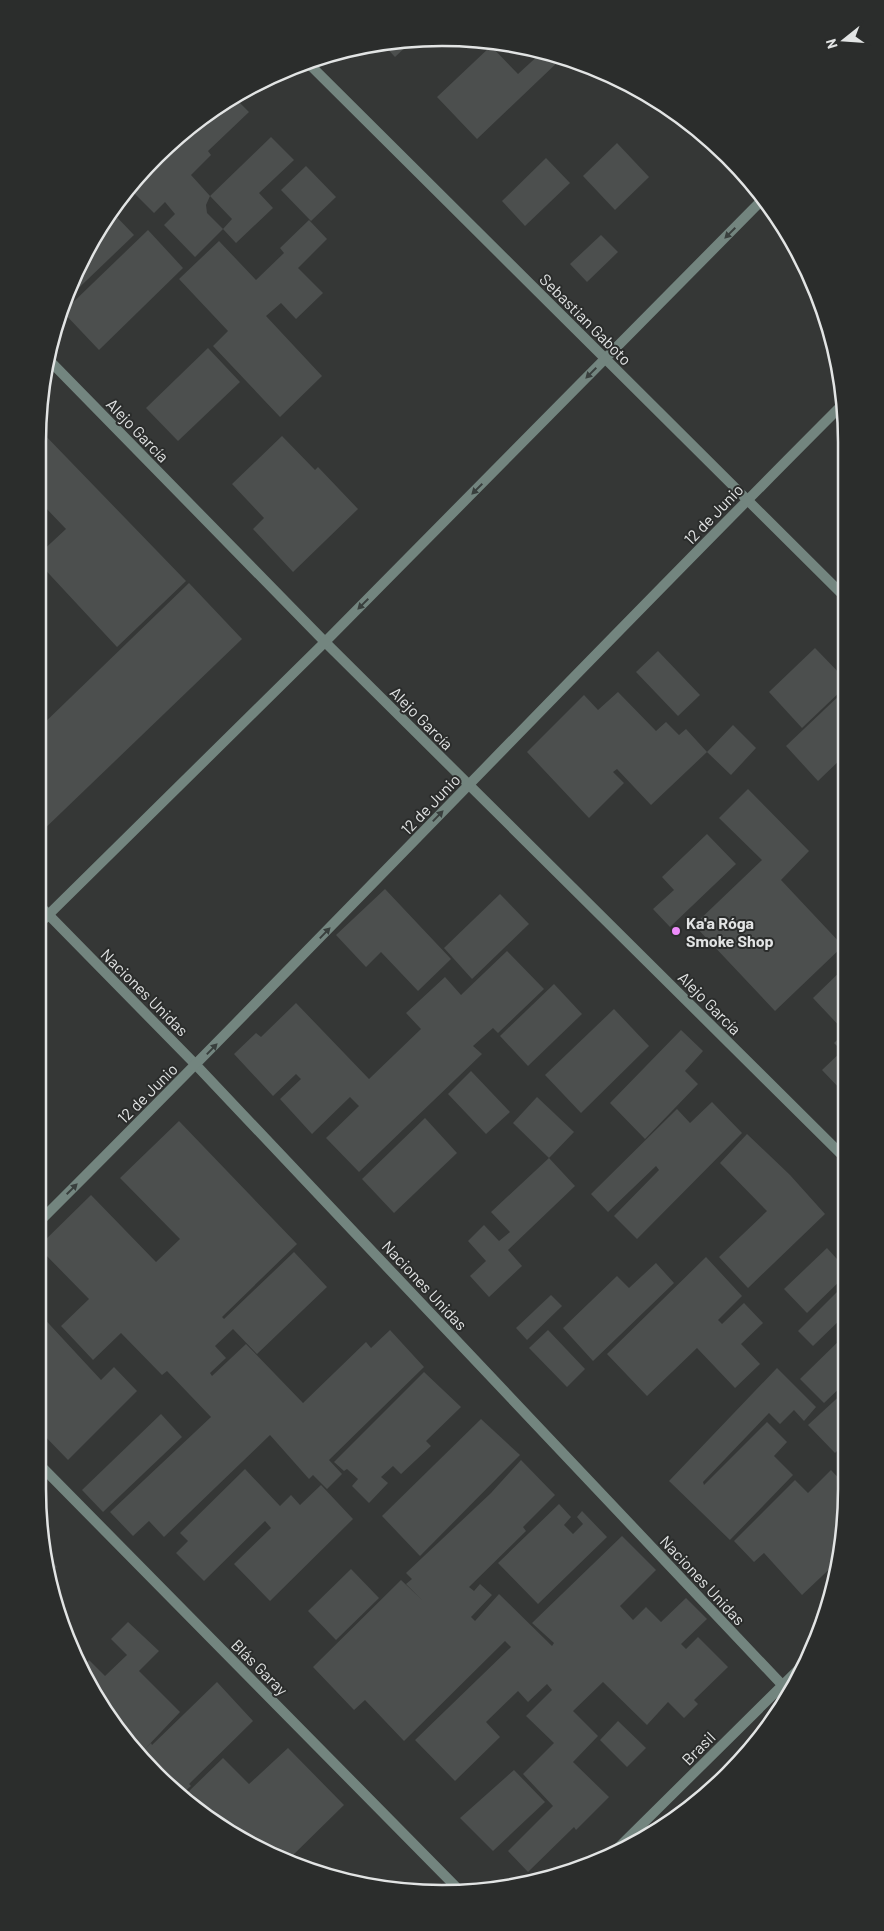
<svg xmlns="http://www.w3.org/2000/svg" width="884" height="1931" viewBox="0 0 884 1931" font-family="Barlow,sans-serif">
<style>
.building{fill:#4c4f4e}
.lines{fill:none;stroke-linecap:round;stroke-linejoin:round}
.street{stroke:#73857f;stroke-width:10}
.oneway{fill:#393f3d}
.poi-dot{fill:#ed8cfa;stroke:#2b2d2c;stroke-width:2}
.labels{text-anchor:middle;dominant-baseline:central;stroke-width:4;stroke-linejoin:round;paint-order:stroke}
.street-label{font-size:16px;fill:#e2e4e4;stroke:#2b2d2c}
.poi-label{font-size:16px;font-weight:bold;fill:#e2e4e4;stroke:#2b2d2c;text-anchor:start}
.rim{fill:none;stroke:#e2e4e4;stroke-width:2.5}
</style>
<rect width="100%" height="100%" fill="#353736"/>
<g class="building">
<path d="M413,40L395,57L382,43L402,41Z"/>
<path d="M491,46L518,74L542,52L562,58L477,139L437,97Z"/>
<path d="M234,97L249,112L208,151L211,155L191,175L210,196L271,137L294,160L259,193L273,208L236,243L223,229L232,219L210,196L206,205L207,213L223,229L195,257L164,225L175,214L165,202L154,213L129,188L156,156L188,130L189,131L217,106Z"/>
<path d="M617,143L649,177L615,210L583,176Z"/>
<path d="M546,158L570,183L525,226L502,201Z"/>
<path d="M306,166L336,197L311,221L281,190Z"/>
<path d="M111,211L134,235L63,303L68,287L106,218Z"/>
<path d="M309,220L327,239L298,268L323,293L296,319L281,303L266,316L322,376L280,417L213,346L228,331L179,279L219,241L256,280L284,253L280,248Z"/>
<path d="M148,230L183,268L99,350L63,312Z"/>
<path d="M601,235L618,252L587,282L570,264Z"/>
<path d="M208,348L240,382L178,441L146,408Z"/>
<path d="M39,429L186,581L117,647L38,562V555L66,529L43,505L38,510Z"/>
<path d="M282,436L315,470L318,467L358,509L293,572L253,529L264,518L232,484Z"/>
<path d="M189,583L242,639L38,835V729Z"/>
<path d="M815,648L844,678V688L802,728L769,692Z"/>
<path d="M658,651L700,695L678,716L636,672Z"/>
<path d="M844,691V756L818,781L786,746Z"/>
<path d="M618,692L656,731L666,722L679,735L686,729L707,752L733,725L756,748L731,775L707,752L651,805L617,769L613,772L624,783L589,818L527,752L584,695L598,710Z"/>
<path d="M748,789L809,851L781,880L843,946L775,1011L694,925L762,860L719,818Z"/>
<path d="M707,834L736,864L670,927L653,909L674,890L662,877Z"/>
<path d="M385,889L451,959L418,991L381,952L366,967L336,935Z"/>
<path d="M500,894L529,924L472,979L444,948Z"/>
<path d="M507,951L544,989L498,1033L493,1028L473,1046L482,1054L359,1172L326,1138L359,1106L350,1097L312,1134L280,1099L301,1079L296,1074L273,1096L234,1054L256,1033L261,1037L296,1003L369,1079L421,1029L406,1013L445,977L461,995Z"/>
<path d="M845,967V1032L813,998Z"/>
<path d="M554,984L582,1014L528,1066L500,1036Z"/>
<path d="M614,1009L649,1046L581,1113L545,1075Z"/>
<path d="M681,1030L703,1051L685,1071L698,1084L645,1139L610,1103Z"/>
<path d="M845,1032V1088L842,1091L822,1070L842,1051L834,1043Z"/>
<path d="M471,1071L510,1112L486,1134L448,1094Z"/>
<path d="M537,1097L574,1132L549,1158L513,1123Z"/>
<path d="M712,1102L742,1133L637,1239L614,1216L659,1170L656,1166L608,1212L591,1194L677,1109L690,1123Z"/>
<path d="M425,1118L457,1153L394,1213L362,1179Z"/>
<path d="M179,1121L297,1244L222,1317L224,1319L294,1252L327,1287L257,1354L233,1329L215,1346L226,1358L210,1373L212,1376L246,1344L303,1403L366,1342L371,1348L390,1330L424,1367L329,1460L342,1474L327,1489L313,1475L309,1479L270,1435L164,1537L149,1521L133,1536L110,1512L211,1417L167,1371L162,1375L121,1333L93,1360L61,1326L89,1299L38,1247L91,1195L156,1262L180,1239L120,1178Z"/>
<path d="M747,1134L790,1175L825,1214L748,1288L719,1257L767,1211L720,1163Z"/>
<path d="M549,1158L575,1186L508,1250L522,1266L489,1297L470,1276L486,1261L468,1241L484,1225L499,1241L510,1232L491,1212Z"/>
<path d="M827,1248L846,1269V1275L807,1313L784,1289Z"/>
<path d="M706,1257L742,1296L718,1320L722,1324L744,1303L763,1323L741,1344L760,1364L735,1388L697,1348L647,1396L607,1354Z"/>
<path d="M656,1263L674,1283L593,1361L563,1328L617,1276L629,1288Z"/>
<path d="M837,1292L846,1301V1314L813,1346L798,1331Z"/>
<path d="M551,1295L562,1306L527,1340L516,1328Z"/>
<path d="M38,1312L101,1380L114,1367L137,1391L68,1460L38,1429Z"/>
<path d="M548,1330L585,1369L567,1387L529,1348Z"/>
<path d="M846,1334V1382L824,1403L800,1379Z"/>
<path d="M777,1368L816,1407L804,1421L794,1410L780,1424L769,1413L703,1482L704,1485L767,1422L787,1442L774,1456L793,1475L730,1540L669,1481Z"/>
<path d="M424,1372L461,1407L426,1441L431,1446L401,1474L393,1466L381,1477L388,1483L369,1503L352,1486L358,1479L347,1469L344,1471L334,1462Z"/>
<path d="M846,1390V1442L835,1453L808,1425Z"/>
<path d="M161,1414L182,1437L103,1512L82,1490Z"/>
<path d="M481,1419L520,1455L420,1556L382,1516Z"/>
<path d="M521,1460L555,1495L523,1527L526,1531L469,1587L474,1591L480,1584L492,1595L471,1617L475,1621L499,1594L552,1646L554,1643L532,1623L622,1536L656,1570L620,1606L633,1620L646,1607L661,1622L686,1598L707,1619L681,1644L686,1649L698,1637L728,1667L694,1700L698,1704L684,1718L668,1702L647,1725L603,1682L573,1711L598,1736L573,1762L609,1797L576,1830L574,1827L528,1872L508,1851L553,1806L523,1774L554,1743L526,1716L552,1690L547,1684L528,1702L518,1691L486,1722L500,1737L455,1781L415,1740L511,1647L505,1641L404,1741L365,1700L354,1710L313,1667L401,1580L422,1600L406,1584L412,1579L406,1573L491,1493Z"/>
<path d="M245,1469L280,1506L291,1495L300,1505L321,1485L353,1519L270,1601L234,1564L271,1528L265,1521L204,1581L176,1553L188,1541L180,1533Z"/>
<path d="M831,1470L846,1486L839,1560L802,1595L764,1553L754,1562L734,1541L795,1480L808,1493Z"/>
<path d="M559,1504L571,1517L564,1525L573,1534L583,1524L577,1517L582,1511L607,1537L538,1604L498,1563Z"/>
<path d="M49,1558L57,1567L51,1572V1568Z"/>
<path d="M351,1569L379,1598L336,1640L308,1611Z"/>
<path d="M128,1622L159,1651L139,1671L180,1712L143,1751L151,1743L152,1745L217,1682L253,1721L189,1784L191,1786L183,1793L138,1755L92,1691L81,1668L89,1660L105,1676L127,1655L111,1639Z"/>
<path d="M618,1721L646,1748L627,1767L600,1740Z"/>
<path d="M288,1748L344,1805L290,1858L240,1839L185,1795L223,1758L249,1784Z"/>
<path d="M514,1770L545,1802L493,1851L460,1818Z"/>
</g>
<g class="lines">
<g class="street">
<path d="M307,62L844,596"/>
<path d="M47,358L325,642L845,1158"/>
<path d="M38,904L196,1065L787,1690"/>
<path d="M38,925L325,642L764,198"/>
<path d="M38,1223C309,953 572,675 843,404"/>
<path d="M38,1463L461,1892"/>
<path d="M617,1849L800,1668"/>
</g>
</g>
<defs><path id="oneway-solid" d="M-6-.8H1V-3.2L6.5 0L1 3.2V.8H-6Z" transform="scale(1.25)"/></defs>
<g class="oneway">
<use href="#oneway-solid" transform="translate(730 233) rotate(135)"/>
<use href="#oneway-solid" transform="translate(591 373) rotate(135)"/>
<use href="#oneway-solid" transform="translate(477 489) rotate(135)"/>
<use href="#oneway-solid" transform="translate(363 604) rotate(135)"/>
<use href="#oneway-solid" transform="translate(438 816) rotate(-46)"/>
<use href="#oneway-solid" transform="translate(325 933) rotate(-46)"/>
<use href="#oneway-solid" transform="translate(212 1049) rotate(-46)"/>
<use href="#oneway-solid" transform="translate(72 1189) rotate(-45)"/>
</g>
<circle class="poi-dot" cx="676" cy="931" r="5"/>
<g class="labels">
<g class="street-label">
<text transform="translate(586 319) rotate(45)">Sebastian Gaboto</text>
<text transform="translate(138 430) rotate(46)">Alejo García</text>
<text transform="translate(713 514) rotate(-46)">12 de Junio</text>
<text transform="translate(422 718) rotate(45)">Alejo García</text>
<text transform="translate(430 804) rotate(-46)">12 de Junio</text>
<text transform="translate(145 992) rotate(45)">Naciones Unidas</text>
<text transform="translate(710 1003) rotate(45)">Alejo García</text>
<text transform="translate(147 1093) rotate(-45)">12 de Junio</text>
<text transform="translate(425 1285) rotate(47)">Naciones Unidas</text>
<text transform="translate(703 1580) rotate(47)">Naciones Unidas</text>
<text transform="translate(260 1667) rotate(45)">Blás Garay</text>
<text transform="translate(698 1748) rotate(-45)">Brasil</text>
</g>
<g class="poi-label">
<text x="686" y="922">Ka'a Róga<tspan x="686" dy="18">Smoke Shop</tspan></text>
</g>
</g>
<path d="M0 0H884V1931H0ZM442 46H442A396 396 0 0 1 838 442V1489A396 396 0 0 1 442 1885H442A396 396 0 0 1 46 1489V442A396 396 0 0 1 442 46Z" fill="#2b2d2c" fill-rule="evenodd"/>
<path class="rim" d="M442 46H442A396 396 0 0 1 838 442V1489A396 396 0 0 1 442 1885H442A396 396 0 0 1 46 1489V442A396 396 0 0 1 442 46Z"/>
<g transform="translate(844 40) rotate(253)" stroke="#2b2d2c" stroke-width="4" paint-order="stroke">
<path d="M0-4L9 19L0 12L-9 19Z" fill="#e2e4e4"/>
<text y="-8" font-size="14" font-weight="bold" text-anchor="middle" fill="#e2e4e4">N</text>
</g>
</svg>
